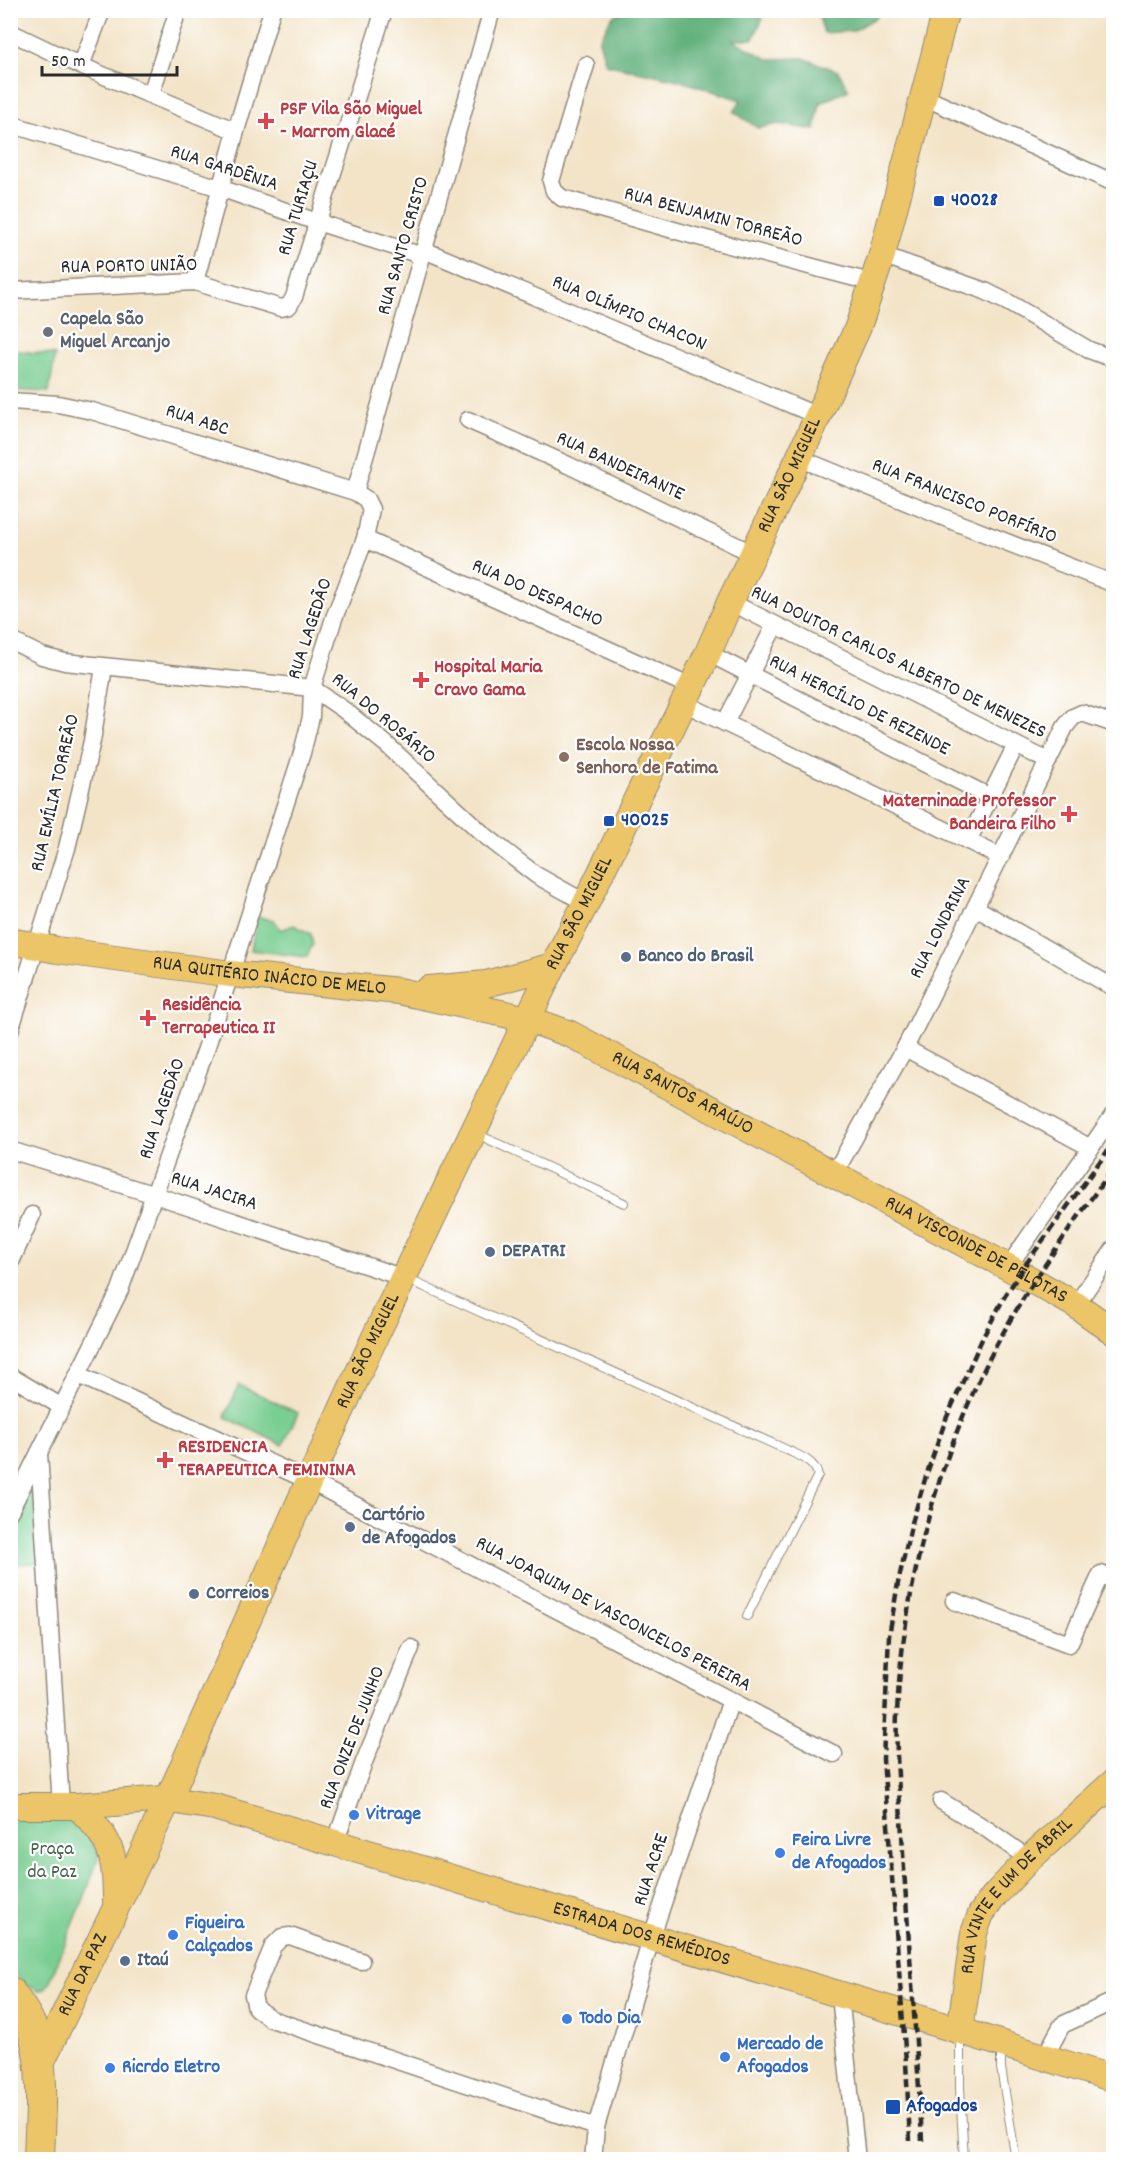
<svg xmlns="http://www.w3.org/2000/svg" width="1124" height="2170" viewBox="0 0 1124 2170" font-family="Dekko,sans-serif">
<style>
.green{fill:#79ce92;stroke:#527c5e;stroke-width:1.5}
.forest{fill:#62b17c;stroke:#466e54;stroke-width:1.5}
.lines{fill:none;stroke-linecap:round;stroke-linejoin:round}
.lane-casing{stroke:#8f887a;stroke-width:10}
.street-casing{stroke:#8f887a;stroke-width:19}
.primary-casing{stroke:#8f887a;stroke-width:28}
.highway-casing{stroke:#8f887a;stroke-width:32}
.lane{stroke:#fff;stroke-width:8}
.street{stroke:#fff;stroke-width:16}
.primary{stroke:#ecc569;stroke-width:26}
.highway{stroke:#ecc569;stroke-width:30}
.rail{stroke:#2b2b2b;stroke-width:4.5;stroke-dasharray:9 4.5;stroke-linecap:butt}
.health-dot{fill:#e0444e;stroke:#fff;stroke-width:2}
.transit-dot{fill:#1a4fb4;stroke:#fff;stroke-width:2}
.worship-dot{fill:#6b7280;stroke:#fff;stroke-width:2}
.education-dot{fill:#8d6e63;stroke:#fff;stroke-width:2}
.service-dot{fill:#5c6f8a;stroke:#fff;stroke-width:2}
.shop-dot{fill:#3f7fe0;stroke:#fff;stroke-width:2}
.labels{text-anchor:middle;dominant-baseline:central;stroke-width:4.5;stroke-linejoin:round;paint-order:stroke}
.health-label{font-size:20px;font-weight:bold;fill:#be3a42;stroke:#fff;text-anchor:start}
.street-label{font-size:20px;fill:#2b2b2b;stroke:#fff}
.transit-label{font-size:20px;font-weight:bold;fill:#164399;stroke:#fff;text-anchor:start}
.worship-label{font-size:20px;font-weight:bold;fill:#5b616d;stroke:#fff;text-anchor:start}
.education-label{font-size:20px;font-weight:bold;fill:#785e54;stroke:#fff;text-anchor:start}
.service-label{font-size:20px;font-weight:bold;fill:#4e5e75;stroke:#fff;text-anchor:start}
.shop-label{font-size:20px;font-weight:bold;fill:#366cbe;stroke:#fff;text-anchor:start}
.park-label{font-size:20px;fill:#46644f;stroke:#fff}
</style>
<rect width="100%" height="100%" fill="#fff"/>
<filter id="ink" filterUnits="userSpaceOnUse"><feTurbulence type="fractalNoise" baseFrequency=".0167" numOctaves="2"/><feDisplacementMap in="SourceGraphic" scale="12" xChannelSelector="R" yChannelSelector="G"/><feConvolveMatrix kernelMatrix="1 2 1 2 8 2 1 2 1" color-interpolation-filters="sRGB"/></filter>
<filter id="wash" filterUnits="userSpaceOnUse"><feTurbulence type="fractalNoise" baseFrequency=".008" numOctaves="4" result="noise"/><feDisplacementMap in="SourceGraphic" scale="24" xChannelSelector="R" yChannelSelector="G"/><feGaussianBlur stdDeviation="1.35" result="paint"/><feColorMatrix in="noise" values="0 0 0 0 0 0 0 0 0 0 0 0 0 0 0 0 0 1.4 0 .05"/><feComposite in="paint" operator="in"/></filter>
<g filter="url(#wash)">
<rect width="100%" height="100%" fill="#f3e4c8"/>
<g class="green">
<path d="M10,350L55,355L49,392L11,390Z"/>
<path d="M257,917L274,920L281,930L294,925L311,934L313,944L306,957L251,950Z"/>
<path d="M239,1385L298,1413L283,1445L225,1417Z"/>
<path d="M33,1483L35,1485L39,1563L11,1564V1521L27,1486Z"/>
<path d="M63,1818C84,1822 89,1836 98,1853V1858L86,1893L50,1981L45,1989L38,1991L23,1983L11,1969V1820Z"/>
</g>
<g class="forest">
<path d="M623,11L733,10L763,18L753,39L733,40L768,59L803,58L838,71L849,90L820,103L815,130L779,124L758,128L734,112L741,100L678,80L606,64L599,40L612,17Z"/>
<path d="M822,11H872L877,17L853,31L824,33L819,17Z"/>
</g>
</g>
<g filter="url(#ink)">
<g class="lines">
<g class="lane-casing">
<g id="lane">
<path d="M477,1134L624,1203"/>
<path d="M407,1279L787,1450C799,1456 814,1460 818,1475L747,1616"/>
<path d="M960,2034V2088L964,2160"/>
<path d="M1001,2048V2068L1016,2160"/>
</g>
</g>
<g class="street-casing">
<g id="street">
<path d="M10,32L81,66L236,131"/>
<path d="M586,65L551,181L554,191L562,198L691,235L874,283"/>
<path d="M81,66L102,10"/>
<path d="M151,94L178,10"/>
<path d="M924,97L1114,183"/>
<path d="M10,124L220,188L317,222L423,256"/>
<path d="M424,250L818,416"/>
<path d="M882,255L985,291L1009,303L1089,350L1114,359"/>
<path d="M195,282L236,131L272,10"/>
<path d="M10,291L195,282L281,308L289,306L294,297L384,10"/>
<path d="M10,401L58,404L92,411L355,492L366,499L371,509L365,539L334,618L312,688L311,717L302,753L206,1049L120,1290L10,1511"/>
<path d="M468,420L568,465L754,554"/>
<path d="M799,458L955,522L1114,584"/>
<path d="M355,492L492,10"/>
<path d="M365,539L691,687"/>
<path d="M730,602L1048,761"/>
<path d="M10,640L42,656L65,662L312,688L344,710L386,744L483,834L536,875L586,903"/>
<path d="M708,653L990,797"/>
<path d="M684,703L1001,857"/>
<path d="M725,723L775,625"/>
<path d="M968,841L1016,745"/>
<path d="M976,908L1114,988"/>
<path d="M10,1031L67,848L92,741L104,667"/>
<path d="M905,1048L1091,1148"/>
<path d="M10,1150L155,1195L404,1278"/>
<path d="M834,1174L905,1048L1065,727L1073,717L1082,713L1114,724"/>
<path d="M10,1264L32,1215"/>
<path d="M1008,1267L1114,1114"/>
<path d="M1076,1305L1114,1249"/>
<path d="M79,1375L309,1481L834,1754"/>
<path d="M10,1376L62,1407"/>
<path d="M39,1453L61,1806"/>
<path d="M954,1601L1069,1644L1101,1574L1114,1580"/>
<path d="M941,1801L988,1830L1029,1859"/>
<path d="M335,1843L364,1762L411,1648"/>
<path d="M361,1961L290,1936L282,1937L273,1946L253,1995L256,2008L271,2019L596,2127"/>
<path d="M840,1995L857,2160"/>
<path d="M1044,2058L1062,2025L1114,2001"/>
<path d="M593,2160L596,2127L651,1939L731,1700"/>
</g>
</g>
<g class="primary-casing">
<g id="primary">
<path id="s1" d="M10,941L57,950L231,974L399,991L528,1019L570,1034L1008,1267L1076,1305L1114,1332"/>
<path d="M429,989L486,984L553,966"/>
<path id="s2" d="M10,1806H77L164,1799L215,1807L945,2026L1114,2079"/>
<path d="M77,1806C111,1839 116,1854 116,1901"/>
<path id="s3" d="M960,2031L974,1933L981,1914L994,1896L1029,1859L1114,1782"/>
<path id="s4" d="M40,2065L168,1800L309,1481L374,1339L553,966L586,903L708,653L730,602L799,458L858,327L882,255L946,10"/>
</g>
</g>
<g class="highway-casing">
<path id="highway" d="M10,1992C20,2006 31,2021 35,2037C45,2076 40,2120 39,2160"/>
</g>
<use href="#lane" class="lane"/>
<use href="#street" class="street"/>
<use href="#primary" class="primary"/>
<use href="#highway" class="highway"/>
<g class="rail">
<path d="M910,2141L906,2062L883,1759L889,1636L898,1583L911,1526L926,1476L946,1419L983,1337L1005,1296L1028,1261L1114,1142"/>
<path d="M922,2141C917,2045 909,1949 903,1853C901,1807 895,1760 897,1714C902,1602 931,1482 979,1380C1014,1304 1065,1235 1114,1167"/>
</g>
</g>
</g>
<g class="health-dot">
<path d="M263 112h6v6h6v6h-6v6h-6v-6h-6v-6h6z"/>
<path d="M418 671h6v6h6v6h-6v6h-6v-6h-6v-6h6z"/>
<path d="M1066 805h6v6h6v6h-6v6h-6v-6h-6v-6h6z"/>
<path d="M145 1009h6v6h6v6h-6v6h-6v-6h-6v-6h6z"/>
<path d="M162 1451h6v6h6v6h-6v6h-6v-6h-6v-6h6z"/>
</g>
<g class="transit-dot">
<rect x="933" y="195" width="12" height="12" rx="3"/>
<rect x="603" y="815" width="12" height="12" rx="3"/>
<rect x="885" y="2099" width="16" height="16" rx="3"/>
</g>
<circle class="worship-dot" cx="48" cy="332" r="6"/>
<circle class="education-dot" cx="564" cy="757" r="6"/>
<g class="service-dot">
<circle cx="626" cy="957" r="6"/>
<circle cx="490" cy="1252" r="6"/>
<circle cx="350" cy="1527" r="6"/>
<circle cx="194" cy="1594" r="6"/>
<circle cx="125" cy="1961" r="6"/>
</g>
<g class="shop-dot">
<circle cx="354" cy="1815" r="6"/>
<circle cx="780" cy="1853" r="6"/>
<circle cx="173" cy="1935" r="6"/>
<circle cx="567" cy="2019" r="6"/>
<circle cx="725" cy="2057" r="6"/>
<circle cx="110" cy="2068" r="6"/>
</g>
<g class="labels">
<g class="health-label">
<text x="280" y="110">PSF Vila São Miguel<tspan x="280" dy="23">- Marrom Glacé</tspan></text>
<text x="434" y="668">Hospital Maria<tspan x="434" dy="23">Cravo Gama</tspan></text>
<text x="1056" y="802" text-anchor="end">Materninade Professor<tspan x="1056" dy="23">Bandeira Filho</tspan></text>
<text x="162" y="1006">Residência<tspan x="162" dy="23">Terrapeutica II</tspan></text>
<text x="178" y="1448">RESIDENCIA<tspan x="178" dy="23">TERAPEUTICA FEMININA</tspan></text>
</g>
<g class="street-label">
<text transform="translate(224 169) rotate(18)">RUA GARDÊNIA</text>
<text transform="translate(299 208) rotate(-73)">RUA TURIAÇU</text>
<text transform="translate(713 218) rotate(15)">RUA BENJAMIN TORREÃO</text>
<text transform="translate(404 246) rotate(-74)">RUA SANTO CRISTO</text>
<text transform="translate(129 267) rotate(-1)">RUA PORTO UNIÃO</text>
<text transform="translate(629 314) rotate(23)">RUA OLÍMPIO CHACON</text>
<text transform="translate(197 421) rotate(18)">RUA ABC</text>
<text transform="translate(620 467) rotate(25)">RUA BANDEIRANTE</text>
<text stroke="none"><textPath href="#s4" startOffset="1758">RUA SÃO MIGUEL</textPath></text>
<text transform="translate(964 502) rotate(22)">RUA FRANCISCO PORFÍRIO</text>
<text transform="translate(537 594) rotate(24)">RUA DO DESPACHO</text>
<text transform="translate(311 629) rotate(-72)">RUA LAGEDÃO</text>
<text transform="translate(898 663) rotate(26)">RUA DOUTOR CARLOS ALBERTO DE MENEZES</text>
<text transform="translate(859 706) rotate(27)">RUA HERCÍLIO DE REZENDE</text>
<text transform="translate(383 719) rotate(40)">RUA DO ROSÁRIO</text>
<text transform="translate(56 793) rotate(-77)">RUA EMÍLIA TORREÃO</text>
<text stroke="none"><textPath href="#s4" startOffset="1272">RUA SÃO MIGUEL</textPath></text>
<text transform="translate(941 928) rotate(-63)">RUA LONDRINA</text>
<text stroke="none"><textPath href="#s1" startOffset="262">RUA QUITÉRIO INÁCIO DE MELO</textPath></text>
<text stroke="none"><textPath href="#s1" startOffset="696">RUA SANTOS ARAÚJO</textPath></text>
<text transform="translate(163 1109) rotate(-71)">RUA LAGEDÃO</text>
<text transform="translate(214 1192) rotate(18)">RUA JACIRA</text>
<text stroke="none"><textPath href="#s1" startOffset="1029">RUA VISCONDE DE PELOTAS</textPath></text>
<text stroke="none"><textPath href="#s4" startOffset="786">RUA SÃO MIGUEL</textPath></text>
<text transform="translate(613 1615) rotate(28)">RUA JOAQUIM DE VASCONCELOS PEREIRA</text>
<text transform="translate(353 1738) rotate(-69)">RUA ONZE DE JUNHO</text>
<text transform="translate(652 1870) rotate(-72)">RUA ACRE</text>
<text stroke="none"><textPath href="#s3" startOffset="153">RUA VINTE E UM DE ABRIL</textPath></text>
<text stroke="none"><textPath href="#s2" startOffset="651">ESTRADA DOS REMÉDIOS</textPath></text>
<text stroke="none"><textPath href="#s4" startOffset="100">RUA DA PAZ</textPath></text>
</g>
<g class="transit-label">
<text x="951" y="201">40028</text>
<text x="621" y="821">40025</text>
<text x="906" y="2107">Afogados</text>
</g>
<g class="worship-label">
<text x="60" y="320">Capela São<tspan x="60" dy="23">Miguel Arcanjo</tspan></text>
</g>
<g class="education-label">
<text x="576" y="746">Escola Nossa<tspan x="576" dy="23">Senhora de Fatima</tspan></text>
</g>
<g class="service-label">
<text x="638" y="957">Banco do Brasil</text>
<text x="502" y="1252">DEPATRI</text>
<text x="362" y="1516">Cartório<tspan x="362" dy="23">de Afogados</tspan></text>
<text x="206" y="1594">Correios</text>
<text x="137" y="1961">Itaú</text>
</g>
<g class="shop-label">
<text x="366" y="1815">Vitrage</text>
<text x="792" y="1841">Feira Livre<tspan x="792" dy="23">de Afogados</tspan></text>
<text x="185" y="1924">Figueira<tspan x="185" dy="23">Calçados</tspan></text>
<text x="579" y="2019">Todo Dia</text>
<text x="737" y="2045">Mercado de<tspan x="737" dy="23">Afogados</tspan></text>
<text x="122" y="2068">Ricrdo Eletro</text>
</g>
<g class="park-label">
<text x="52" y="1850">Praça<tspan x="52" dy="23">da Paz</tspan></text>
</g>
</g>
<rect width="1124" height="2170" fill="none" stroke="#fff" stroke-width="36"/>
<path d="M42 66v9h135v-9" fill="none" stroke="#2b2b2b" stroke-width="3"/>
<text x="51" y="66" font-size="18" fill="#2b2b2b" stroke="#ffffff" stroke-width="4.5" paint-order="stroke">50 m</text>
</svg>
